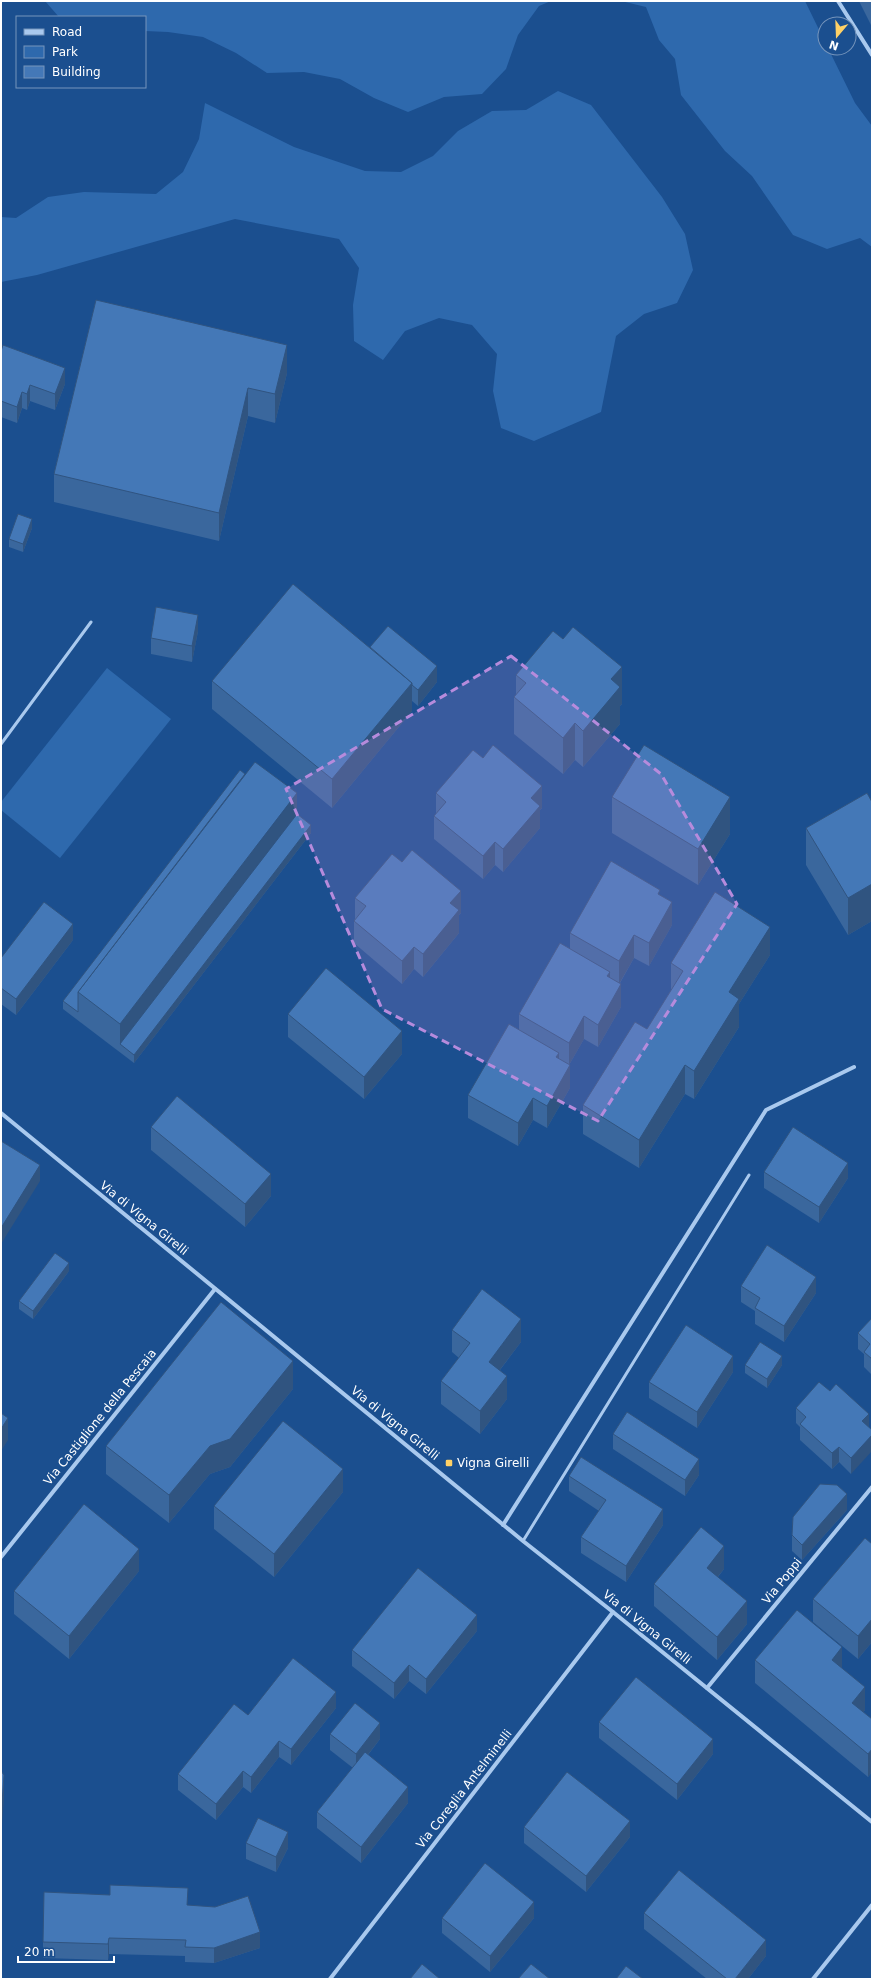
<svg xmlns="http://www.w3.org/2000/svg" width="873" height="1980" viewBox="0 0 873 1980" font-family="'DejaVu Sans',sans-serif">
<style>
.green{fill:#2e69ad}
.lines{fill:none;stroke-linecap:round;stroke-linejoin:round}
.lane{stroke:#a9c9ee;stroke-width:3}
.street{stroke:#a9c9ee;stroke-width:4}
.wall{fill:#3a679d}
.shaded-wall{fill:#305480}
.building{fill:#4478b7;stroke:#305480}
.marked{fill:#b68bdc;fill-opacity:0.2;stroke:#b68bdc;stroke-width:3;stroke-dasharray:8 5;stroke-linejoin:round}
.poi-dot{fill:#ffd166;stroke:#1b4f8f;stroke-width:1.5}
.labels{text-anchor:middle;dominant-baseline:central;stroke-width:3;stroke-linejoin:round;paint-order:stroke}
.street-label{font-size:12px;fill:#fff;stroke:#1b4f8f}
.poi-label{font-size:12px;fill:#fff;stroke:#1b4f8f;text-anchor:start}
</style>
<rect width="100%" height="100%" fill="#1b4f8f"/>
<g class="green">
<path d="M45,1H551L539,6L518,35L506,69L482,94L444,97L408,112L374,98L340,79L304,72L267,73L236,53L203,37L168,32L145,31V17H59Z"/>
<path d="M621,1H805L825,42V48H828L855,103L872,126V247L860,238L827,249L793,235L752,176L725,151L681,95L675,59L659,40L646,7Z"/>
<path d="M558,91L591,105L662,197L685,234L693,270L677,303L644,314L616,336L601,412L534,441L501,428L493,391L497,354L472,325L439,318L405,331L383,360L354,341L353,305L359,268L339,239L235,219L37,275L1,282V217L16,218L48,197L84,192L156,194L183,172L199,139L205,103L294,147L365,171L401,172L433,156L458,131L492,111L526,110Z"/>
<path d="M107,668L171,719L60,858L1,810V802Z"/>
</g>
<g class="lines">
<g class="lane">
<path d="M1,744L91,622"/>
<path d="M523,1541L749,1175"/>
</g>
<g class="street">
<path d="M838,1L872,55"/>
<path d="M1,1113L523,1541L613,1612L872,1822"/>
<path d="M503,1525L766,1110L854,1067"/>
<path d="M1,1557L215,1289"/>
<path d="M707,1688L872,1487"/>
<path d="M330,1979L613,1612"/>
<path d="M813,1979L872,1905"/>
</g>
</g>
<g class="wall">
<path d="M859,1H872V27Z"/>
<path d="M96,300L287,373L275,423L248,416L219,541L54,502V474Z"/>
<path d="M1,351L65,384L55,410L30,401L27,410L22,408L17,423L1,417Z"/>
<path d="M32,528L23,552L9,547V539Z"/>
<path d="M198,631L192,662L151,654V638Z"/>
<path d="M370,647L437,682L418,706L412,701V711L332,808L212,709V681Z"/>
<path d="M516,675L622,704L620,706V724L583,767L575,760L563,774L514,734V697L516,695Z"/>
<path d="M436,793L542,808L540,810V828L503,872L495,865L483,879L434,839V816L436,814Z"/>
<path d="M612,797L730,834L698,885L612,833Z"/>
<path d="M872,802V921L848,935L806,865V828Z"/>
<path d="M297,814L311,833L134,1063L63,1009V1001Z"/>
<path d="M660,895L672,925L649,966L634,958L620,983L621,1007L598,1047L584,1039L569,1065L570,1088L547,1128L533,1120L518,1146L468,1118V1095L519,1030V1014L570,949V933Z"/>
<path d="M355,898L461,913L459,915V933L423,977L414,969L402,984L354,943V921L355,919Z"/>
<path d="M73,940L16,1015L1,1004V958Z"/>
<path d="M770,955L739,1004V1027L694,1099L685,1094L639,1168L583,1134V1105L647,1029L671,991V963Z"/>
<path d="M288,1014L402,1054L364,1099L288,1037Z"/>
<path d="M151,1127L271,1196L245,1227L151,1150Z"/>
<path d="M764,1172L848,1178L819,1223L764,1188Z"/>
<path d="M69,1271L33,1319L19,1309V1301Z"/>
<path d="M741,1286L816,1293L784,1342L755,1324V1311L741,1302Z"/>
<path d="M872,1318V1375L864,1367V1354L858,1349V1333Z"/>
<path d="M452,1330L521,1342L500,1370L507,1399L480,1434L441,1404V1381L459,1358L452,1352Z"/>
<path d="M745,1365H782L767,1388L745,1373Z"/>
<path d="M733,1372L697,1428L649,1398V1382Z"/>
<path d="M293,1389L230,1467L210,1474L169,1523L106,1474V1446Z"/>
<path d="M830,1391L869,1414L851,1474L839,1462L832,1469L800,1440V1427L796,1423V1408Z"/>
<path d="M613,1434L699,1475L685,1496L613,1449Z"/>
<path d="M569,1476L663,1525L626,1582L581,1553V1537L599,1511L569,1491Z"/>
<path d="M343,1492L274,1577L214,1529V1506Z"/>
<path d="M847,1510L802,1560L792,1551V1535Z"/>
<path d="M872,1544V1642L858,1659L813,1622V1599Z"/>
<path d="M724,1569L718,1577L747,1624L717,1660L654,1606V1584Z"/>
<path d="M139,1571L69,1659L14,1614V1591Z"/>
<path d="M477,1631L426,1694L409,1681L394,1699L352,1666V1650Z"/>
<path d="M755,1660L842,1668L865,1710L863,1712L872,1719V1772L868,1777L755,1683Z"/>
<path d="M336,1708L291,1765L279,1757L251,1793L243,1787L216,1820L178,1790V1774L248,1715Z"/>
<path d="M599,1722L713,1754L677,1800L599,1738Z"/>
<path d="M330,1734L380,1739L368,1755L408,1803L361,1863L317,1828V1812L353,1768L330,1750Z"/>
<path d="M524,1827L630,1837L586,1892L524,1843Z"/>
<path d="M246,1843L288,1848L276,1872L246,1859Z"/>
<path d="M110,1895L188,1905L260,1948L214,1963L185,1962V1956L109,1954L108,1960L43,1958V1942Z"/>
<path d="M644,1913L766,1956L748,1979H707L644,1929Z"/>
<path d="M442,1918H534L490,1972L442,1933Z"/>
</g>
<g class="shaded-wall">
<path d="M287,345V373L275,423V394Z"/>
<path d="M65,368V384L55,410V394Z"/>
<path d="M30,385V401L27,410V394Z"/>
<path d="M248,388V416L219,541V513Z"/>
<path d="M22,392V408L17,423V407Z"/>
<path d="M32,519V528L23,552V544Z"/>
<path d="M198,615V631L192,662V646Z"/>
<path d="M437,666V682L418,706V690Z"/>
<path d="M622,667V704L620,706V724L583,767V731L611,679Z"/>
<path d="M412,683V711L332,808V779Z"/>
<path d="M575,723V760L563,774V738Z"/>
<path d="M542,786V808L540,810V828L503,872V849L531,798Z"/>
<path d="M297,793V822L120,1044V1024Z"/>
<path d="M730,797V834L698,885V849Z"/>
<path d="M311,825V833L134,1063V1055Z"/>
<path d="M495,842V865L483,879V856Z"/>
<path d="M872,884V921L848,935V898Z"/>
<path d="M461,891V913L459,915V933L423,977V954L450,903Z"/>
<path d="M672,902V925L649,966V943Z"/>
<path d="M73,924V940L16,1015V999Z"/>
<path d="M770,927V955L739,1004V1027L694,1099V1071L729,992Z"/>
<path d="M634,935V958L619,984V961Z"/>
<path d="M414,947V969L402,984V961Z"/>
<path d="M610,972V994L607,976Z"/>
<path d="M621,984V1007L598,1047V1025Z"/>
<path d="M584,1016V1039L569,1065V1043Z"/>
<path d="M402,1031V1054L364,1099V1077Z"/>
<path d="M559,1053V1075L556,1057Z"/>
<path d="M570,1065V1088L547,1128V1106Z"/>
<path d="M685,1065V1094L639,1168V1140Z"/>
<path d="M533,1098V1120L518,1146V1123Z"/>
<path d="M848,1163V1178L819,1223V1207Z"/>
<path d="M40,1165V1181L1,1244V1228Z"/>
<path d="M271,1174V1196L245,1227V1204Z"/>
<path d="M69,1263V1271L33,1319V1311Z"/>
<path d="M816,1277V1293L784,1342V1326Z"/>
<path d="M521,1319V1342L489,1384V1362Z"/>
<path d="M733,1356V1372L697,1428V1412Z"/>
<path d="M782,1356V1365L767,1388V1379Z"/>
<path d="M293,1361V1389L230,1467L210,1474L169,1523V1495L210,1446Z"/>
<path d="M507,1376V1399L480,1434V1411Z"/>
<path d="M869,1414V1430L862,1421Z"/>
<path d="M8,1418V1440L1,1451V1429Z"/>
<path d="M872,1435V1451L851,1474V1458Z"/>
<path d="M839,1447V1462L832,1469V1453Z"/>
<path d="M699,1459V1475L685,1496V1480Z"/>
<path d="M343,1469V1492L274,1577V1554Z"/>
<path d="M847,1494V1510L802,1560V1545Z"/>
<path d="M663,1509V1525L626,1582V1566Z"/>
<path d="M724,1546V1569L707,1590V1568Z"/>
<path d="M139,1549V1571L69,1659V1636Z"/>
<path d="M747,1601V1624L717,1660V1637Z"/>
<path d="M477,1615V1631L426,1694V1679Z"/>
<path d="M872,1619V1642L858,1659V1636Z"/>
<path d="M842,1647V1670L832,1660Z"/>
<path d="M409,1665V1681L394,1699V1683Z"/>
<path d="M865,1687V1710L852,1725V1703Z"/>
<path d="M336,1692V1708L291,1765V1749Z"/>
<path d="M380,1723V1739L356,1770V1754Z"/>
<path d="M713,1739V1754L677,1800V1784Z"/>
<path d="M279,1741V1757L251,1793V1777Z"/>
<path d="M872,1749V1772L868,1777V1754Z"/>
<path d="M243,1771V1787L216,1820V1804Z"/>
<path d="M4,1775V1798L1,1839V1817Z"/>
<path d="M408,1787V1803L361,1863V1847Z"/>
<path d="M630,1821V1837L586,1892V1876Z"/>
<path d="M288,1832V1848L276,1872V1857Z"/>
<path d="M534,1902V1918L490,1972V1956Z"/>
<path d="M260,1932V1948L214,1963V1948Z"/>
<path d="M109,1938V1954L108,1960V1944Z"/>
<path d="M766,1940V1956L748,1979H735Z"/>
</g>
<g class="building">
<path d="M96,300L287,345L275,394L248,388L219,513L54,474Z"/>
<path d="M3,345L65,368L55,394L30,385L27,394L22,392L17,407L1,401V351Z"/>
<path d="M18,514L32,519L23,544L9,539Z"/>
<path d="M293,584L412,683L332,779L212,681Z"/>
<path d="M156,607L198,615L192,646L151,638Z"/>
<path d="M388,626L437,666L418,690L412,685V683L370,647Z"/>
<path d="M573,627L622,667L611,679L620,687L583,731L575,723L563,738L514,697L526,683L516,675L553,631L563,639Z"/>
<path d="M493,745L542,786L531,798L540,806L503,849L495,842L483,856L434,816L446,802L436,793L473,750L483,758Z"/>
<path d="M644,745L730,797L698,849L612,797Z"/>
<path d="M255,762L297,793L120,1024L78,992Z"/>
<path d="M240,770L245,774L78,992V1012L63,1001Z"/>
<path d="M867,793L872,802V884L848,898L806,828Z"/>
<path d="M297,814L311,825L134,1055L120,1044Z"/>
<path d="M412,850L461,891L450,903L459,910L423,954L414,947L402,961L354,921L366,906L355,898L392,854L402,862Z"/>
<path d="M611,861L660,890L658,894L672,902L649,943L634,935L619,961L570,933Z"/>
<path d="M715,892L770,927L729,992L739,999L694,1071L685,1065L639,1140L583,1105L635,1022L647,1029L683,971L671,963Z"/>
<path d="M44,902L73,924L16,999L1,988V958Z"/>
<path d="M560,943L610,972L607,976L621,984L598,1025L584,1016L569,1043L519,1014Z"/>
<path d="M326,968L402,1031L364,1077L288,1014Z"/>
<path d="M509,1024L559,1053L556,1057L570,1065L547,1106L533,1098L518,1123L468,1095Z"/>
<path d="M177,1096L271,1174L245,1204L151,1127Z"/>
<path d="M793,1127L848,1163L819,1207L764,1172Z"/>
<path d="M1,1141L40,1165L1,1228Z"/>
<path d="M767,1245L816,1277L784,1326L755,1308L760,1298L741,1286Z"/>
<path d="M55,1253L69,1263L33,1311L19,1301Z"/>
<path d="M482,1289L521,1319L489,1362L507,1376L480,1411L441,1381L470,1343L452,1330Z"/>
<path d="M221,1302L293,1361L230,1439L210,1446L169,1495L106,1446Z"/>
<path d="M872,1318V1359L864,1352L870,1344L858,1333Z"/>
<path d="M686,1325L733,1356L697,1412L649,1382Z"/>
<path d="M760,1342L782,1356L767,1379L745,1365Z"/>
<path d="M819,1382L830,1391L836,1384L869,1414L862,1421L872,1430V1435L851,1458L839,1447L832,1453L800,1424L806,1417L796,1408Z"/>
<path d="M627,1412L699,1459L685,1480L613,1434Z"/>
<path d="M1,1413L8,1418L1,1429Z"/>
<path d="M283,1421L343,1469L274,1554L214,1506Z"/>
<path d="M581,1457L663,1509L626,1566L581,1537L606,1500L569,1476Z"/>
<path d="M820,1484L837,1485L847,1494L802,1545L792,1535L793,1517Z"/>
<path d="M84,1504L139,1549L69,1636L14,1591Z"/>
<path d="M701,1527L724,1546L707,1568L747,1601L717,1637L654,1584Z"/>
<path d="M865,1538L872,1544V1619L858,1636L813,1599Z"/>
<path d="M418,1568L477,1615L426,1679L409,1665L394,1683L352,1650Z"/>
<path d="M797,1610L842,1647L832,1660L865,1687L852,1703L872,1719V1749L868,1754L755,1660Z"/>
<path d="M293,1658L336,1692L291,1749L279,1741L251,1777L243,1771L216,1804L178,1774L234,1704L248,1715Z"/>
<path d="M636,1677L713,1739L677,1784L599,1722Z"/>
<path d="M355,1703L380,1723L356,1754L330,1734Z"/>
<path d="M365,1752L408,1787L361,1847L317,1812Z"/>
<path d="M1,1771L4,1775L1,1817Z"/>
<path d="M567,1772L630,1821L586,1876L524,1827Z"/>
<path d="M258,1818L288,1832L276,1857L246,1843Z"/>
<path d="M485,1863L534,1902L490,1956L442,1918Z"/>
<path d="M679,1870L766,1940L735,1979H727L644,1913Z"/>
<path d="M110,1885L188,1888L187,1905L215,1907L248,1896L260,1932L214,1948L185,1947L186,1940L109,1938L108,1944L43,1942L44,1892L110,1895Z"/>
<path d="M422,1964L440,1979H410Z"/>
<path d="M531,1964L550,1979H518Z"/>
<path d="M626,1966L643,1979H616Z"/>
</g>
<path class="marked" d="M511,656L661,774L737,904L598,1121L382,1009L286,789Z"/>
<rect class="poi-dot" x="445" y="1459" width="8" height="8" rx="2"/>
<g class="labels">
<g class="street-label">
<text transform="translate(144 1218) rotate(39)">Via di Vigna Girelli</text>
<text transform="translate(100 1417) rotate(-51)">Via Castiglione della Pescaia</text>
<text transform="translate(395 1423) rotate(39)">Via di Vigna Girelli</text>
<text transform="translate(782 1581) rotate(-51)">Via Poppi</text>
<text transform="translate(647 1627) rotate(39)">Via di Vigna Girelli</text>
<text transform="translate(464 1789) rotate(-52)">Via Coreglia Antelminelli</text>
</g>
<g class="poi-label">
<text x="457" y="1463">Vigna Girelli</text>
</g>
</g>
<rect width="873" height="1980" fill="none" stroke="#ffffff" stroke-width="4"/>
<rect x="16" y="16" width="130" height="72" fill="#1b4f8f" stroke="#7695bc"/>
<rect x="24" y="29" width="20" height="6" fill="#a9c9ee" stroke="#7695bc"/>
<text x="52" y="36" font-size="12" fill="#ffffff">Road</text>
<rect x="24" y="46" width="20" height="12" fill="#2e69ad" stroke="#7695bc"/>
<text x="52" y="56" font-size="12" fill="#ffffff">Park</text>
<rect x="24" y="66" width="20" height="12" fill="#4478b7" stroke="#7695bc"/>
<text x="52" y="76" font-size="12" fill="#ffffff">Building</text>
<g transform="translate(837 36) rotate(199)"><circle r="19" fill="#1b4f8f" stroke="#7695bc"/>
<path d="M0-3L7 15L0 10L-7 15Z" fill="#ffd166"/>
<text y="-6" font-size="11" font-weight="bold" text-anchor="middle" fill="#ffffff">N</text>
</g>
<path d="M18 1956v6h96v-6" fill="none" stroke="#ffffff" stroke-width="2"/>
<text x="24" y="1956" font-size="12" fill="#ffffff" stroke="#1b4f8f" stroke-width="3" paint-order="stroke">20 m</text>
</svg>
